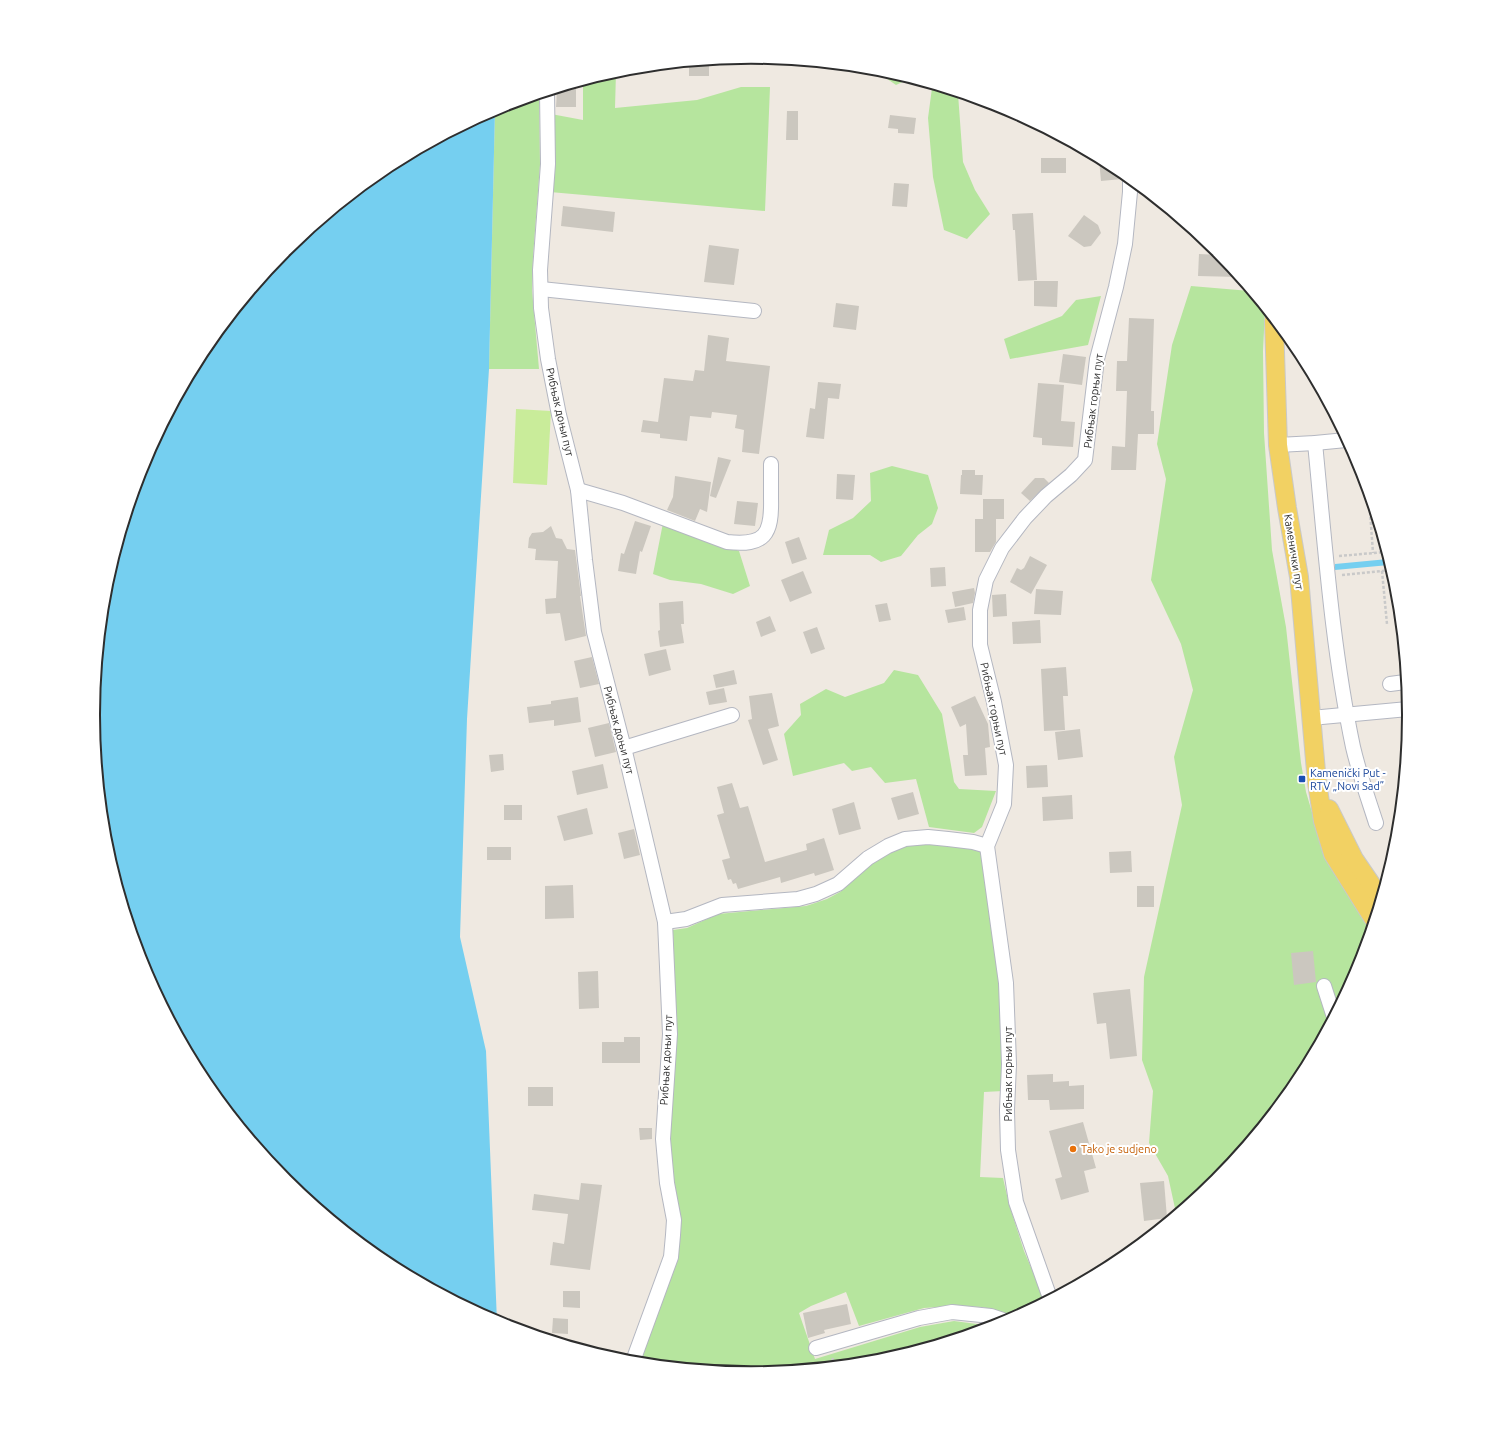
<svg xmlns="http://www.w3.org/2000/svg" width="1501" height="1430" viewBox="0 0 1501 1430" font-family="Ubuntu,sans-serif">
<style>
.green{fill:#b6e59e}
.pitch{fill:#c9ec9a}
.water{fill:#75cff0}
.building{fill:#cbc7bf}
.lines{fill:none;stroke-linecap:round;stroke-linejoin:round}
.minor-casing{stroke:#b4b7c1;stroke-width:16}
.major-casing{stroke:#c9c9c9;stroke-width:20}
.path{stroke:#c9c9c9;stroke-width:2.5;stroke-dasharray:3 2;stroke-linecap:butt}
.minor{stroke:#fff;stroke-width:14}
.major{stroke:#f2d163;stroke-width:18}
.transit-dot{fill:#1a4fb4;stroke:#fff;stroke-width:1.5}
.food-dot{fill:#e8710a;stroke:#fff;stroke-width:1.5}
.labels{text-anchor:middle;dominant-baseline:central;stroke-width:4;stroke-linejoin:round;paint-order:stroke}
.street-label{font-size:11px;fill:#2e2e2e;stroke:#fff}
.transit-label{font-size:11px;fill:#164399;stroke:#fff;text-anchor:start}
.food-label{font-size:11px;fill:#c56008;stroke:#fff;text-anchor:start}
.rim{fill:none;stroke:#2e2e2e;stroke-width:2}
</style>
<rect width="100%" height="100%" fill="#efe9e1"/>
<g class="green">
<path d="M873,69L879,70L958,94L963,162L975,190L990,214L967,239L944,230L933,177L928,118L932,88L909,79L896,85Z"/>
<path d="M616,72L615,108L697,100L741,87H770L765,211L550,192L551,114L583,120V81Z"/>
<path d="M539,95L540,165L533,257L532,290L539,369H489L495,109Z"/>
<path d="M1191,286L1250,291L1265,310L1263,351L1264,433L1272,550L1286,627L1301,763L1306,792L1317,829L1371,924L1358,967L1297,1081L1216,1180L1176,1213L1168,1176L1149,1143L1153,1091L1142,1060L1144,977L1182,805L1174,757L1193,690L1181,644L1151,580L1166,479L1157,444L1172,345Z"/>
<path d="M1101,296L1088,345L1010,359L1004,339L1062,316L1076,300Z"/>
<path d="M892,466L928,475L938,508L932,524L918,535L901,556L881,562L870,555H823L829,530L853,518L871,501L870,473Z"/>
<path d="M663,523L739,551L750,586L733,594L701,584L670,580L653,574Z"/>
<path d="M894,670L918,675L942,714L954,782L959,789L996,791L982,827L974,833L929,827L916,779L885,783L871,767L852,771L844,763L793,776L784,734L801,715L800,704L826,689L845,697L884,683Z"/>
<path d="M922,843L974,848L982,851L1000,980L1003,1091L984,1092L980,1177L1003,1178L1009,1204L1024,1251L1045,1300L1013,1317L983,1307L951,1306L924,1308L859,1326L846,1292L811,1306L799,1313L815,1359L920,1327L954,1321L992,1326L879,1360L750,1373L637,1362L666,1284L668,1156L676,1043L673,930L687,928L718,914L806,906L827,899L840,892L855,878L871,864L889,852L906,845Z"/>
</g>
<path class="pitch" d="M516,409L551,411L547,485L513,483Z"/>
<g class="water">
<path d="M495,109L489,369L467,719L460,937L486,1051L497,1322L385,1262L285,1180L203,1080L143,967L105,843L93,715L105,586L143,463L204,349L285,250L385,168Z"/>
<path d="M1388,559L1389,565L1335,570V564Z"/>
</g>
<g class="building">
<path d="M709,61V76H689V63Z"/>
<path d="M566,87H576V107H556L557,90Z"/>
<path d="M787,111H798V140H786Z"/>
<path d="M890,115L916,118L914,134L898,133V129L888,128Z"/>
<rect x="1041" y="158" width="25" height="15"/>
<path d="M1099,159L1116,168L1123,174L1122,179L1101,181Z"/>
<path d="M894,183L909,184L907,207L892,206Z"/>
<path d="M563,206L615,212L613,232L561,226Z"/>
<path d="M1033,213L1037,280L1018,281L1015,230H1013L1012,214Z"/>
<path d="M1084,215L1098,225L1101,233L1091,246L1084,247L1068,236Z"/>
<path d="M709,245L739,249L734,285L704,282Z"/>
<path d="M1199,254L1220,255L1238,277L1198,276Z"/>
<path d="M1034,281H1058L1057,307L1034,306Z"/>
<path d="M836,303L859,306L856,330L833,327Z"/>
<path d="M1129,318L1154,319L1151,411H1154V434H1138L1136,470H1111L1112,446L1125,447L1127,391H1116L1117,361H1127Z"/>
<path d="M708,335L729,338L726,361L770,366L759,454L742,452L744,430L735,428L737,415L712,412L711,418L690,416L687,441L660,438V434L641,432L643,420L658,422L664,378L693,381L695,370L704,371Z"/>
<path d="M1063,354L1086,357L1082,385L1059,382Z"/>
<path d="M818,382L841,384L839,399L828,398L824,439L806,437L810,408L815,409Z"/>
<path d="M1038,383L1064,385L1061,421L1075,422L1073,447L1042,445V438L1033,437Z"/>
<path d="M718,457L731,460L716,498L710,496Z"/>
<path d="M962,470H975V475H983L982,495L960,494L961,475H962Z"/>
<path d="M837,474L855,475L853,500L836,499Z"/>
<path d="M675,476L711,482L707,512L700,509L695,521L667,510L673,497Z"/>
<path d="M1035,478H1044L1049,483L1030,501L1021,493Z"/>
<path d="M983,499H1004V519H996V542L990,552H975V519H983Z"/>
<path d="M737,501L758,503L755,526L734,524Z"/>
<path d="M635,521L651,526L642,552L640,551L636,574L618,571L621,553L624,554Z"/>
<path d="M551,526L556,538L562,539L567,549L575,550L581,596H580L586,636L565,641L560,613L546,614L545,599L556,598L558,561L535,560L536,549L528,548L529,538L532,533L543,532Z"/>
<path d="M799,537L807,559L792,564L785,542Z"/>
<path d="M1030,556L1047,565L1031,594L1010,582L1017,568L1021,570L1024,568Z"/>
<path d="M945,567L946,586L931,587L930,568Z"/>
<path d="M803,571L812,593L790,602L781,580Z"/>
<path d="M974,588L975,593L973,603L955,607L952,592Z"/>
<path d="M1036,589L1063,591L1061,615L1034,614Z"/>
<path d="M1006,594L1007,616L993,617L992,595Z"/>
<path d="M683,601L684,624H681L684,643L660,647L658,631L660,630L659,603Z"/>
<path d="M887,603L891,620L879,622L875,605Z"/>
<path d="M964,607L966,620L948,623L945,610Z"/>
<path d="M770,616L776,631L761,637L756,622Z"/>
<path d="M1040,620L1041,643L1013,644L1012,622Z"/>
<path d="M817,627L825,649L811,654L803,632Z"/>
<path d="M666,649L671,670L649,676L644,654Z"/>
<path d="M592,657L599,684L580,688L574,661Z"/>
<path d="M1066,667L1068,696H1063L1065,730L1044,731L1041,669Z"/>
<path d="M734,670L737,684L716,688L713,675Z"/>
<path d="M724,688L727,702L709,705L706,692Z"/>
<path d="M772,693L779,726L768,729L778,760L763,765L748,720L752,719L749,696Z"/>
<path d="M975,696L988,724L990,747L985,748L987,775L965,776L963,755H968L966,724L960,727L951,707Z"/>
<path d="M578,697L581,722L554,726V720L529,723L527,707L551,704V701Z"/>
<path d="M609,723L616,752L595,757L588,728Z"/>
<path d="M1080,729L1083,757L1058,760L1055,732Z"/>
<path d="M503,754L504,770L491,772L489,755Z"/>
<path d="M603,764L608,788L577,795L572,771Z"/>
<path d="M1047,765L1048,787L1027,788L1026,766Z"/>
<path d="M732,783L740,808L748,806L765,862L807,850L806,844L824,838L834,870L815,876L814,873L781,883L780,877L738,889L736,883L733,884L731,879L728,880L722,860L730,858L717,815L724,813L717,787Z"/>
<path d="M913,792L919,814L898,820L891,798Z"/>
<path d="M1072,795L1073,819L1043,821L1042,797Z"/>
<path d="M854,802L861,829L839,835L832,809Z"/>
<rect x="504" y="805" width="18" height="15"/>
<path d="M587,808L593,834L564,841L557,816Z"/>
<path d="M634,829L640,855L624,859L618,833Z"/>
<rect x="487" y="847" width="24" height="13"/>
<path d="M1131,851L1132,872L1110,873L1109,852Z"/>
<path d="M573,885L574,918L545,919V886Z"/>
<rect x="1137" y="886" width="17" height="21"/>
<path d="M1313,951L1316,982L1294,985L1291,953Z"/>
<path d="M598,971L599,1008L579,1009L578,972Z"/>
<path d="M1130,989L1137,1056L1110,1059L1106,1023L1097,1024L1093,993Z"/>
<path d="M624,1037H640V1063H602V1042H624Z"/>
<path d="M1053,1074V1082L1069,1081V1086L1084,1085V1109L1050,1110L1049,1100H1028L1027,1075Z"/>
<rect x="528" y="1087" width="25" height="19"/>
<path d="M1083,1122L1096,1168L1084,1171L1089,1192L1061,1200L1055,1179L1062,1177L1049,1131Z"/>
<path d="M639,1128H652V1139L640,1140Z"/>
<path d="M1164,1181L1167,1218L1144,1221L1140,1183Z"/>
<path d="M581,1183L602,1185L590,1270L550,1265L553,1242L564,1244L568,1214L532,1210L534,1194L579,1200Z"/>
<path d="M563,1291H580V1308L563,1307Z"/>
<path d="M847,1304L851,1324L824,1330L825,1333L808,1338L803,1313Z"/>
<path d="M553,1318L568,1319V1334L552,1333Z"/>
</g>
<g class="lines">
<g class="minor-casing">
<g id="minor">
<path d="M547,93L548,164L540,270L541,308L548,359L559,415L578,490L585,560L594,632L626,756L665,922L670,1034L663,1139L667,1183L674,1220L673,1235L671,1257L633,1361"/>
<path d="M541,289L754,311"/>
<path d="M1315,443C1325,545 1332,647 1353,747C1359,773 1368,798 1376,823"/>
<path d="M1278,445L1315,443L1346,440"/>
<path d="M578,490L623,503L727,542C765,546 772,535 771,498C771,487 771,475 771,464"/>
<path d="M1390,684L1405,682"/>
<path d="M1311,718L1408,709"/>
<path d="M624,748L732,715"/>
<path d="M665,922L686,919L722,905L798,899L816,894L838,884L868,858L888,846L905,839L928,837L948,839L973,842L987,846"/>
<path d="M1324,986L1333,1014"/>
<path d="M1050,1298L1016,1202L1008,1150L1007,1110L1009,1064L1006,983L987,846L1004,804L1006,765L994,702L980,645V610L986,580L1002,548L1025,518L1046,496L1071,475L1085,460L1097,359L1116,287L1125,244L1130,192V179"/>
<path d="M816,1348L919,1318L952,1312L991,1316L1006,1321"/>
</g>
</g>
<g class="major-casing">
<g id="major">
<path d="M1274,321L1278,445L1287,508L1299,577L1317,783L1323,821L1333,854L1373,918"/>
<path d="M1329,809L1354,859L1380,897"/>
</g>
</g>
<g class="path">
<path d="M1369,497L1373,553"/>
<path d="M1339,556L1385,552"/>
<path d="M1382,571L1387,624"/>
<path d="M1342,575L1391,570"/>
<path d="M831,1365L833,1358"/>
</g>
<use href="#minor" class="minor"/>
<use href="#major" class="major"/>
</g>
<rect class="transit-dot" x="1298" y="775" width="8" height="8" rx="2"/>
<circle class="food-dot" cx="1073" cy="1149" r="4"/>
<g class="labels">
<g class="street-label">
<text transform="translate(1093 401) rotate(-83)">Рибњак горњи пут</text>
<text transform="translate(560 412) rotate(77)">Рибњак доњи пут</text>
<text transform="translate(1294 552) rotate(81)">Каменички пут</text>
<text transform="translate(994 709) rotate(78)">Рибњак горњи пут</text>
<text transform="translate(619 730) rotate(75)">Рибњак доњи пут</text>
<text transform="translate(666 1060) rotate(-87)">Рибњак доњи пут</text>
<text transform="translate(1008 1074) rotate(-90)">Рибњак горњи пут</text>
</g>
<g class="transit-label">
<text x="1310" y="773">Kamenički Put -<tspan x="1310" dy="13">RTV „Novi Sad”</tspan></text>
</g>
<g class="food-label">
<text x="1081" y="1149">Tako je sudjeno</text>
</g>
</g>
<path d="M0 0H1501V1430H0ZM100 715a651 651 0 1 1 1302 0a651 651 0 1 1-1302 0Z" fill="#fff" fill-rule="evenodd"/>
<path class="rim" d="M100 715a651 651 0 1 1 1302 0a651 651 0 1 1-1302 0Z"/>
</svg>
